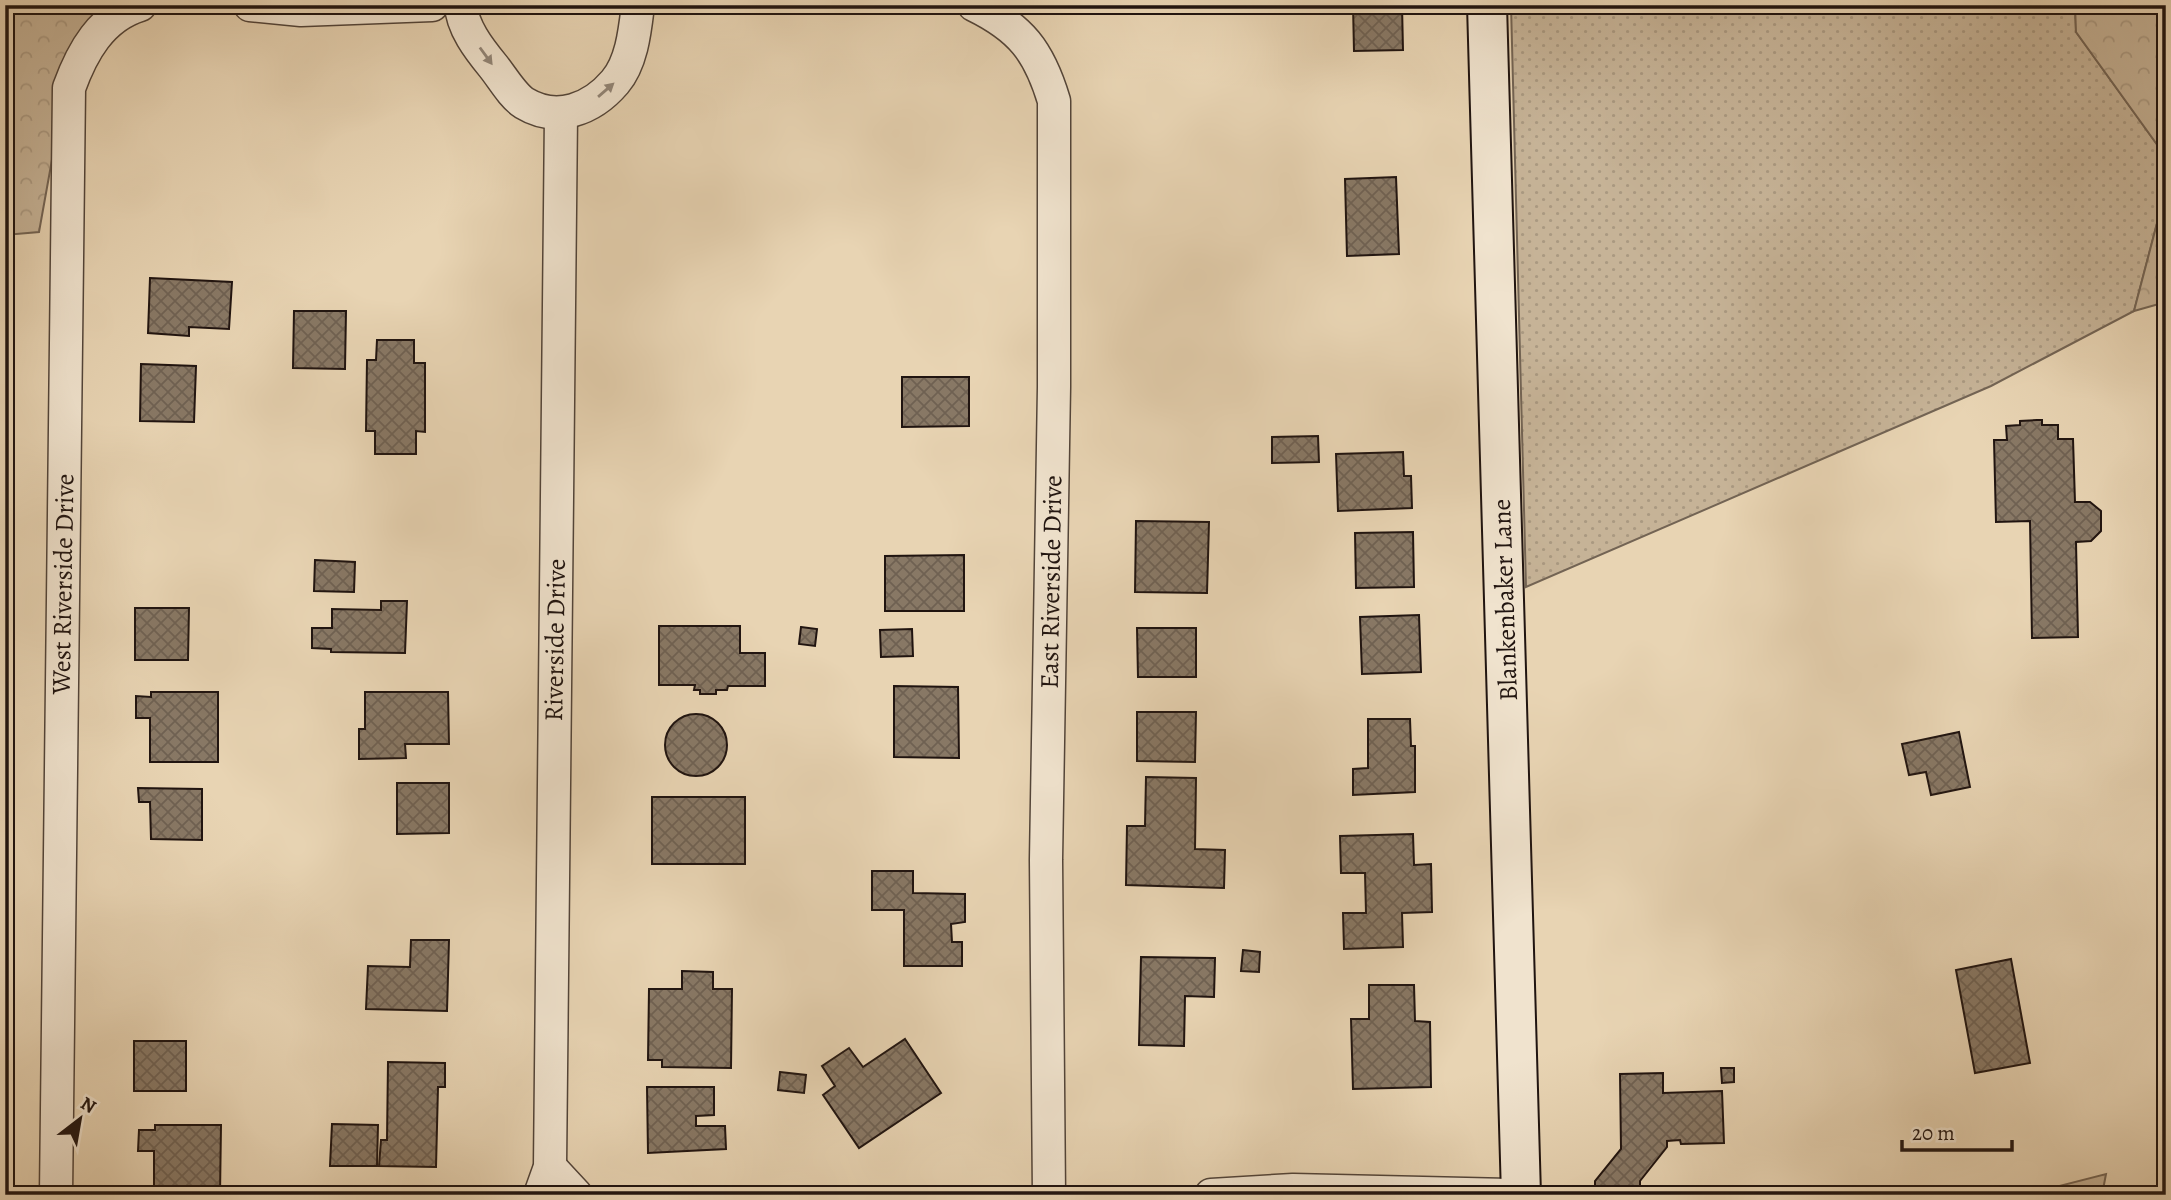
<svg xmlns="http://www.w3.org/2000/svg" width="2171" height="1200" viewBox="0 0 2171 1200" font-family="Alegreya,serif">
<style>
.green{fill:url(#green-dots);stroke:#736454;stroke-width:2}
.forest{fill:url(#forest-crowns);stroke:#736454;stroke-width:2}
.building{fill:url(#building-cross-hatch);stroke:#201410;stroke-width:2}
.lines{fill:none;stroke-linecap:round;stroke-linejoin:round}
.street-casing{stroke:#524439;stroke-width:35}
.secondary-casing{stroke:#201410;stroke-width:42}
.street{stroke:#f0e3ce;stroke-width:32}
.secondary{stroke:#f0e3ce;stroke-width:38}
.oneway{fill:#928678}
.labels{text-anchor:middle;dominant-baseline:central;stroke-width:6;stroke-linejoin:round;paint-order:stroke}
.street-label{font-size:26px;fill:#201410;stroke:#f0e3ce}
</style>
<defs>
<pattern id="green-dots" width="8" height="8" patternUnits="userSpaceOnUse" patternTransform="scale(1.75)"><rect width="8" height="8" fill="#c6b397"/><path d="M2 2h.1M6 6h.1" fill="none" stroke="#aa9981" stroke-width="1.8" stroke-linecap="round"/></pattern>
<pattern id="forest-crowns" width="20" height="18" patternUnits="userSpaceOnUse" patternTransform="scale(1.75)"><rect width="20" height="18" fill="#c6b397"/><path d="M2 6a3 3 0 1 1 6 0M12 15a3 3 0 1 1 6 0" fill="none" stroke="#aa9981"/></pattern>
<pattern id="building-cross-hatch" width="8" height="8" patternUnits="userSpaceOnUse" patternTransform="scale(1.75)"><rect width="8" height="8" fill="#887865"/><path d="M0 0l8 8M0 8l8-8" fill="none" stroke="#6f6152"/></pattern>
</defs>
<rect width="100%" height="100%" fill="#e8d4b3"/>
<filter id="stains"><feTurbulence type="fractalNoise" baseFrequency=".00286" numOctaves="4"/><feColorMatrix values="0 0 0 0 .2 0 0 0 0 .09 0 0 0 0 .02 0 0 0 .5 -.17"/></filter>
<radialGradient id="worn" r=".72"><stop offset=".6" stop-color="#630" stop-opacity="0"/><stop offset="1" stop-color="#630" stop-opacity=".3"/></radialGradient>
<path class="green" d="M1511,5H2075L2076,32L2166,157V189L2134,311L1991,386L1526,587Z"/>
<g class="forest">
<path d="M16,5H111L71,54L39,232L5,235V30Z"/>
<path d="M2075,5H2166V157L2076,32Z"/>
<path d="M2166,189V302L2134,311Z"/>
<path d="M2106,1174L2102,1195H2024Z"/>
</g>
<g class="building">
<path d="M1353,5H1402L1403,50L1354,51Z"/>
<path d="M1396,177L1399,254L1347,256L1345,179Z"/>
<path d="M150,278L232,282L229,329L189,327V336L148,333Z"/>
<path d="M294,311H346L345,369L293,368Z"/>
<path d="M377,340H414V363H425V432L416,431V454H375V431H366L367,360H376Z"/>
<path d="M141,364L196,366L194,422L140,421Z"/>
<path d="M902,377H969V426L902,427Z"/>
<path d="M2037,420H2042V425H2058V439H2073L2075,502H2090L2101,511V531L2091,541L2076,542L2078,637L2032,638L2030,521L1996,522L1994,440H2007L2006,426L2020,425V421Z"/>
<path d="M1318,436L1319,462L1272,463V437Z"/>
<path d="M1403,452L1404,476H1411L1412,508L1338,511L1336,454Z"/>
<path d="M1136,521L1209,522L1207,593L1135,592Z"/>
<path d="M1413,532L1414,587L1356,588L1355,533Z"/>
<path d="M964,555V611H885V556Z"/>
<path d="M315,560L355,562L354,592L314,591Z"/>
<path d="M381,601H407L405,653L331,652V649L312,648V628H332V609L381,610Z"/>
<path d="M135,608H189L188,660H135Z"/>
<path d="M1419,615L1421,672L1362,674L1360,617Z"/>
<path d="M659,626H740V653H765V686H728L727,690H716V694H700V690H694L695,685H659Z"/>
<path d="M801,627L817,629L815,646L799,644Z"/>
<path d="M1137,628H1196V677H1138Z"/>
<path d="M912,629L913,656L881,657L880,630Z"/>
<path d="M894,686L958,687L959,758L894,757Z"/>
<path d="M151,692H218V762H150V718H136V696L151,697Z"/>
<path d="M365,692H448L449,744H405L406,758L359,759V729H365Z"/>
<path d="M1137,712H1196L1195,762L1137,761Z"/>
<circle cx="696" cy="745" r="31"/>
<path d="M1368,719H1410L1411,746H1415V792L1353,795V769L1368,768Z"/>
<path d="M1959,732L1970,787L1931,795L1926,772L1909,775L1902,744Z"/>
<path d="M1146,777L1196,778L1195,849L1225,850L1224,888L1126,885L1127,826H1145Z"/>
<path d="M397,783H449V833L397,834Z"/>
<path d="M138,788L202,789V840L151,839L150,802H139Z"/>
<rect x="652" y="797" width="93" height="67"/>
<path d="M1413,834L1414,865L1431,864L1432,912L1402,913L1403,947L1344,949L1343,913H1366L1365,873H1341L1340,836Z"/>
<path d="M872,871H913V893L965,894V922L951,924L952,942H962V966H904V910H872Z"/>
<path d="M411,940H449L447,1011L366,1009L368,966L410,967Z"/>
<path d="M1243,950L1260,952L1259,972L1241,971Z"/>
<path d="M1141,957L1215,958L1214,997L1185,996L1184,1046L1139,1045Z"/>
<path d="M2011,959L2030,1063L1975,1073L1956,970Z"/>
<path d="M682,971L713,972V989H732L731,1068L662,1067V1060H648L649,989H682Z"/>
<path d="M1369,985H1414L1415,1021L1430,1022L1431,1087L1353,1089L1351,1019H1369Z"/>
<path d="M905,1039L941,1093L859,1148L823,1095L835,1086L822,1066L849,1048L863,1067Z"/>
<rect x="134" y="1041" width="52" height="50"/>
<path d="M388,1062L445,1063V1087H438L436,1167L379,1166L381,1140H387Z"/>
<path d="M1721,1068H1734V1082L1722,1083Z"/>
<path d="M780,1072L806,1075L804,1093L778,1090Z"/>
<path d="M1663,1073V1093L1722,1091L1724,1143L1681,1144L1680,1140L1667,1141V1147L1640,1181V1195H1595V1181L1621,1149L1620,1074Z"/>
<path d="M647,1087H714V1115L696,1116V1126H725L726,1149L648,1153Z"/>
<path d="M332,1124L378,1125L377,1166H330Z"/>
<path d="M155,1125H221L220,1195H154V1151H138L139,1130H155Z"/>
</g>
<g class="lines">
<g class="street-casing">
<g id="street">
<path d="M250,5L301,10L432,5"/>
<path d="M461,5C462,27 479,49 493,66C502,77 512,95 524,103C557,123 592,109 615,82C632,62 635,30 638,5"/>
<path d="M974,5C1021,28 1039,51 1054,101V387L1046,860L1049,1195"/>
<path d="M550,1167L576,1195"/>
<path d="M56,1195L69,88C82,52 101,17 140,5"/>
<path d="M540,1195L550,1167L561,114"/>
<path d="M1211,1195L1293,1190L1509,1195"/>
</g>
</g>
<g class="secondary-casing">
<path id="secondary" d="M1487,5L1521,1195"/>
</g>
<use href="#street" class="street"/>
<use href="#secondary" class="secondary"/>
</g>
<defs><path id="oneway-solid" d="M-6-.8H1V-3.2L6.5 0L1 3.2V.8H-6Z" transform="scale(1.75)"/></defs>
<g class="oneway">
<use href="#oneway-solid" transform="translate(486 56) rotate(54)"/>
<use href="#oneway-solid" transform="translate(606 90) rotate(-41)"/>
</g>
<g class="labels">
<g class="street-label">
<text transform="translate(1051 582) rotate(-89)">East Riverside Drive</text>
<text transform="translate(63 584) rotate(-89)">West Riverside Drive</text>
<text transform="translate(1505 600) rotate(-92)">Blankenbaker Lane</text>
<text transform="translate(555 640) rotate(-89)">Riverside Drive</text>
</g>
</g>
<rect width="2171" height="1200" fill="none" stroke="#e8d4b3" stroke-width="28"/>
<rect x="7" y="7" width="2157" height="1186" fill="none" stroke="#201410" stroke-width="3.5"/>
<rect x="14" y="14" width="2143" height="1172" fill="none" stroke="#201410" stroke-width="2"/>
<g transform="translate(80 1119) rotate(31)" stroke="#f0e3ce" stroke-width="5" paint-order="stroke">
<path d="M0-5L12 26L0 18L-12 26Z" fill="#201410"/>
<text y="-10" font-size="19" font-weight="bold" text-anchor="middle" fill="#201410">N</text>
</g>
<path d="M1902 1140v10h110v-10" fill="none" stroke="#201410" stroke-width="3.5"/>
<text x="1912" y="1140" font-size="21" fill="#201410" stroke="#f0e3ce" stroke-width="5" paint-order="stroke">20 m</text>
<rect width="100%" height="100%" filter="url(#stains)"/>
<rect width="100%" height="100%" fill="url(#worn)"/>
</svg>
